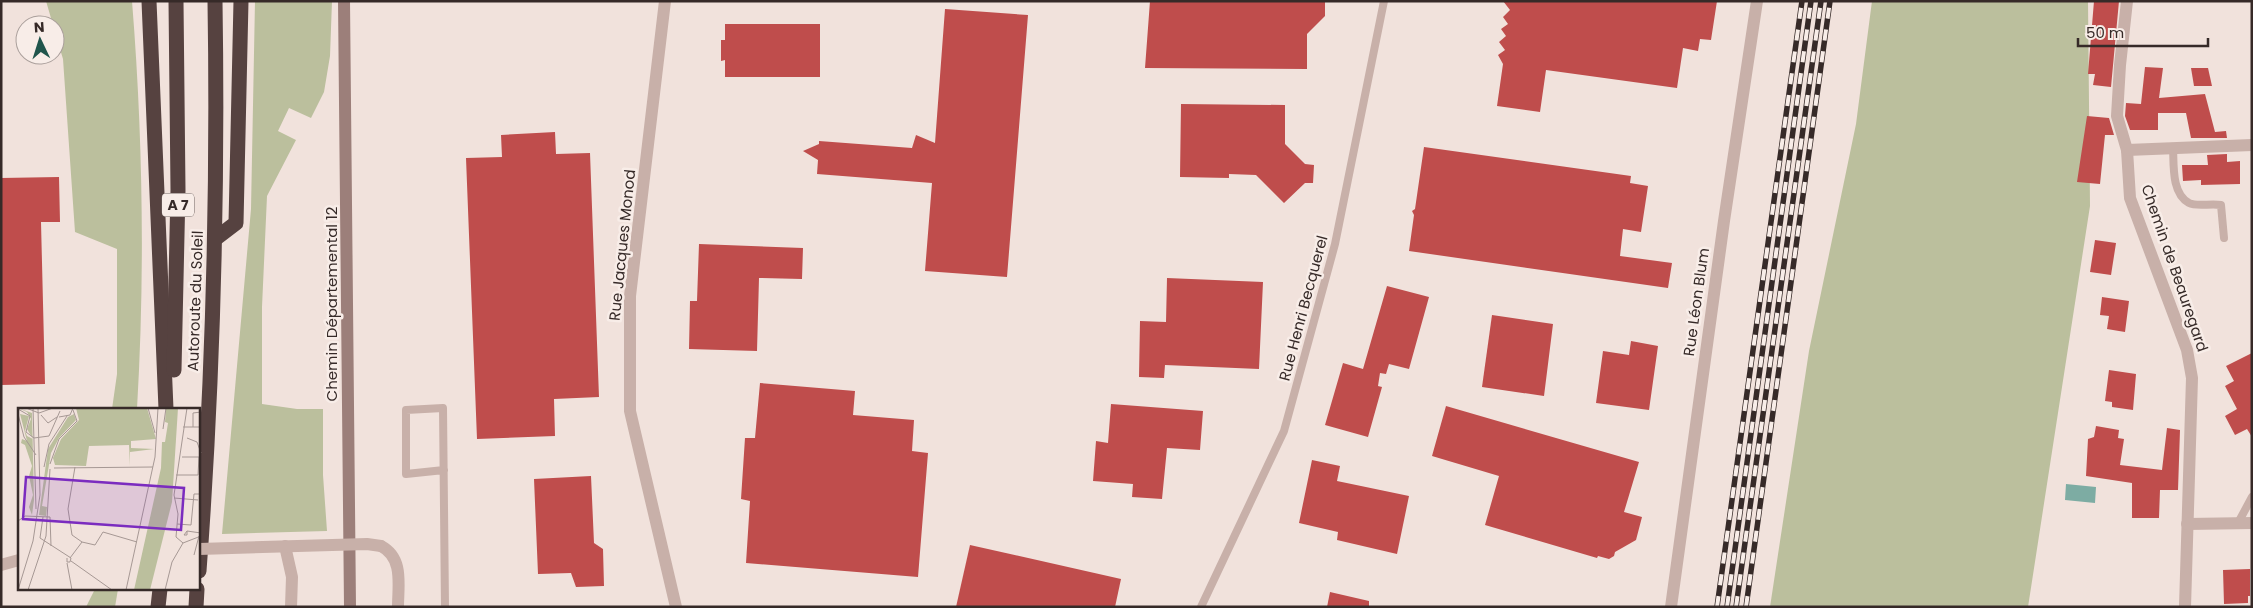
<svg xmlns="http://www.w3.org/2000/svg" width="2253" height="608" viewBox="0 0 2253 608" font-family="Poppins,sans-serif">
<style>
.green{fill:#bbbf9d}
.water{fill:#7daca3}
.building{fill:#bf4d4c}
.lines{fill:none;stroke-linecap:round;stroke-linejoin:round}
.service{stroke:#c8b0a9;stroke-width:8}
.minor{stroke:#c8b0a9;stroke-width:12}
.secondary{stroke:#9c7f7a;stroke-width:12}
.motorway{stroke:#564240;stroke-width:15}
.rail-casing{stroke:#362a28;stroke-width:5.5}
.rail{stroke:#f8ede8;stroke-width:4;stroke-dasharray:11;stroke-linecap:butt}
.minor-bridge{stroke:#c8b0a9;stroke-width:12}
.labels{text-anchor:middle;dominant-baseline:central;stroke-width:5;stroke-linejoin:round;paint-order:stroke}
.shield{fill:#f8ede8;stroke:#706462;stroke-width:1}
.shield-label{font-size:14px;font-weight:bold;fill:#362a28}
.street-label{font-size:15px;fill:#362a28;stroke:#f8ede8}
.inset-road{fill:none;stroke:#a69894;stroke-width:1}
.view{fill:#7b2cbf;fill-opacity:0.15;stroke:#7b2cbf;stroke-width:2.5}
.inset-edge{fill:none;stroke:#362a28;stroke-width:2.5}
</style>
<rect width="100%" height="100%" fill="#f1e2dc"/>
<g class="green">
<path d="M46,1H132C143,137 145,274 137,409H112L117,374V249L75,232L63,59L55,32V25H53Z"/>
<path d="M255,1H332L330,56L324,92L311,118L289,108L278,131L296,140L267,196L262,307V404L297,409H323V475L327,531L222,534L251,209Z"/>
<path d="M1872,1H2088L2090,206L2028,607H1770L1809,351L1856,124Z"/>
<path d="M95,589H118L115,607H86Z"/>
</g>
<path class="water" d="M2066,484L2096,487L2095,503L2065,500Z"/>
<g class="building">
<path d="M1150,1H1325V16L1307,34V69L1145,68Z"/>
<path d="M1503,1H1717L1711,40L1700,39L1698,51L1683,48L1677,88L1546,70L1540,112L1497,106L1503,64L1498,55L1505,50L1499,42L1506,36L1501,29L1508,24L1503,17L1510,10Z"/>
<path d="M2094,1H2119L2111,87L2093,85L2095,74H2088Z"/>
<path d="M945,9L1028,15L1007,277L925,271L932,183L817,174L818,160L803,151L819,144V141L912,148L916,135L935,143Z"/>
<path d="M725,24H820V77H725V60L721,61V40H725Z"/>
<path d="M2145,67L2163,68L2159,98L2205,94L2215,132L2226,131L2227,138H2191L2186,113H2158V130H2130L2125,116L2126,103L2141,104Z"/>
<path d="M2191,68H2208L2212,86H2194Z"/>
<path d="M1181,104L1285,105V144L1305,164L1314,165L1313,183H1305L1284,203L1256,175L1229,174V178L1180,177Z"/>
<path d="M2087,116L2109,118L2114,135H2105L2100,184L2077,182Z"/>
<path d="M555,132L556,154L590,153L599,397L554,399L555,436L477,439L466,158L502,157L501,135Z"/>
<path d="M1424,147L1631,176L1630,183L1648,186L1641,232L1623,229L1620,256L1672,263L1668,288L1409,251L1414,215L1412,211L1415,209Z"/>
<path d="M2227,154V162L2240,161V184L2201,185V180L2183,181L2182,165H2208L2207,155Z"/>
<path d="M59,177L60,222H41L45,384L1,385V178Z"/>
<path d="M2095,240L2116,243L2111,275L2090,272Z"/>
<path d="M699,244L803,248L802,279L759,278L757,351L689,349L690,301H697Z"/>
<path d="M1167,278L1263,282L1259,369L1165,365L1164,378L1139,377L1140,321L1166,322Z"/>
<path d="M1387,286L1429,297L1409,369L1389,364L1386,374L1380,373L1378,386L1382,387L1368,437L1325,425L1343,363L1363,369Z"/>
<path d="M2102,297L2129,301L2125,332L2107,329L2109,316L2100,315Z"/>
<path d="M1492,315L1553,324L1544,396L1482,387Z"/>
<path d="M1631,341L1658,346L1649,410L1596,403L1603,351L1629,355Z"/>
<path d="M2252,353V437L2247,429L2235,435L2225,416L2237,409L2225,386L2234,381L2226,366Z"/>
<path d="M2109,370L2136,374L2133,410L2112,407V402L2105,401Z"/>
<path d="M760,383L855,391L853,415L914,420L912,451L928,453L918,577L746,563L750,501L741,499L745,438H755Z"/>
<path d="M1111,404L1203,411L1200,450L1167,448L1162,499L1132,497L1133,484L1093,481L1096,441L1108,443Z"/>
<path d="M1446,406L1639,462L1624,512L1642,517L1636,540L1615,552L1614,556L1609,559L1598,556L1597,558L1485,525L1499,476L1432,456Z"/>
<path d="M2096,426L2119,430L2118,438L2124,439L2120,465L2162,470L2167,428L2180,430L2178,490H2160L2159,518H2132V483L2086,476L2088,439L2094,437Z"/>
<path d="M1312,460L1340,466L1337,481L1409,496L1397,554L1337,540L1338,532L1299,523Z"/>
<path d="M591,476L594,543L603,549L604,586L576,587L571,573L538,574L534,479Z"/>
<path d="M970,545L1121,579L1115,607H956Z"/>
<path d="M2250,569V596H2248V603L2224,604L2223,570Z"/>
<path d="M1330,592L1369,601V607H1327Z"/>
</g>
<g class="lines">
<g class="service">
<path d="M2173,147C2174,164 2171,193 2189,203C2197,207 2211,203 2221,205L2224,238"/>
<path d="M444,470L406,474V410L443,408L445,607"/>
<path d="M2238,523L2252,497"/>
<path d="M1201,607L1284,431L1335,244L1384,1"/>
</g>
<g class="minor">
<path d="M665,1L630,296V411L676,607"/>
<path d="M2127,1L2120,65L2117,116L2127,150L2130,198L2187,350L2192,378L2185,607"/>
<path d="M2127,150L2252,145"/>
<path d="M2187,524L2252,523"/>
<path d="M285,546L292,577L291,607"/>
<path d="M381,546C404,558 398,585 398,607"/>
<path d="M1,565L19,560"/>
<path d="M1671,607L1724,221L1757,1"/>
</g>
<path class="secondary" d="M344,1L350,607"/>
<g class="motorway">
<path d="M149,1L166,409"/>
<path d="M215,239L236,223L241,1"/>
<path d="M174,370L178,190L176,1"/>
<path d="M199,571C213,381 218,191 215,1"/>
<path d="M158,607L160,589"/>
<path d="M196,607L197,589"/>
</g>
<g class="rail-casing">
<g id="rail">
<path d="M1717,607L1802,1"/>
<path d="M1727,607L1811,1"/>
<path d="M1736,607L1821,1"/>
<path d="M1746,607L1830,1"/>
</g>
</g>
<use href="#rail" class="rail"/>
<path class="minor-bridge" d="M199,549L367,544L381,546"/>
</g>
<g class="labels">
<rect class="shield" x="162" y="193.5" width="32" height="23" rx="4"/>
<g class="shield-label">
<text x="178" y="205">A 7</text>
</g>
<g class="street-label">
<text transform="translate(622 245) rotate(-84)">Rue Jacques Monod</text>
<text transform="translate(2175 268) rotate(71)">Chemin de Beauregard</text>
<text transform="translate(195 301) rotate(-88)">Autoroute du Soleil</text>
<text transform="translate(1696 302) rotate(-82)">Rue Léon Blum</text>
<text transform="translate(331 304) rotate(-90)">Chemin Départemental 12</text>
<text transform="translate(1303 308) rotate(-75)">Rue Henri Becquerel</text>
</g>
</g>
<g transform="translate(18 408)">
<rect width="182" height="182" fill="#f1e2dc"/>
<path d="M0,0L14,5L16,92L14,107L11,99L15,87L11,68L14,58L7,37L3,35L4,31L9,33L2,6L11,8L7,23L9,28L15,31L9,21L13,11L9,4ZM58,0H129L138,31L113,33V40L136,41L112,44V58L111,37L71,38L68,58L37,57L35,50L43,31L61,12ZM148,0H160L154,94L132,182H116L143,60L144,34H147L150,15L147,14ZM56,6L58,12L41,30L33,45L24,98L29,99L28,108L21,107L30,41L50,9Z" fill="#bbbf9d"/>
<path class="inset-road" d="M8,0L21,5L35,0M15,0L18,101M130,0L137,25M0,1L12,8L8,24L16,30L31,28L42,3M0,6L6,29M23,7L30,15L39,9M41,9L52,7L55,0M165,19H183M175,19V5L183,4M145,21L148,0M6,29L18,47M169,30L179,34L183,45M164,49H182M32,56L41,31L59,13L55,2M26,59L31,36L49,8M57,59L50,101L54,127L64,134M36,60L135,59M158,67H180L181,49M156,90L180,92M25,109L22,130L53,150L52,154H49V150M0,113L7,108L32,109L33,138M159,116L173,117L176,86H183M169,123L166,127H169V123L183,125M165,135L158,129L160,106L156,87L169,0M176,147L181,128M52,150L64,134L77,137L85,124L119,134M53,153L94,182M49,155L54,182M0,182L15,133L22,87L20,0M10,182L28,128L32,61M108,182L137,49L140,0M147,182L154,154L165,135L183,128"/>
<path class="view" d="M8,69L166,80L163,122L5,111Z"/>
<rect width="182" height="182" class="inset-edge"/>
</g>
<rect width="2253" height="608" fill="none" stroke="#362a28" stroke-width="5"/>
<g transform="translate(40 40) rotate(356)"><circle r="24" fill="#f8ede8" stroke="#aa9f9b"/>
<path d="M0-4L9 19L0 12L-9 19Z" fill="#20554c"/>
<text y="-8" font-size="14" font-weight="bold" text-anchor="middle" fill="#362a28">N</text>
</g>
<path d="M2078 38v8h130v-8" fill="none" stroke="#362a28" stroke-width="2.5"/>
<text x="2086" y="38" font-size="15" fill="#362a28" stroke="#f8ede8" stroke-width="4" paint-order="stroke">50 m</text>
</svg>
